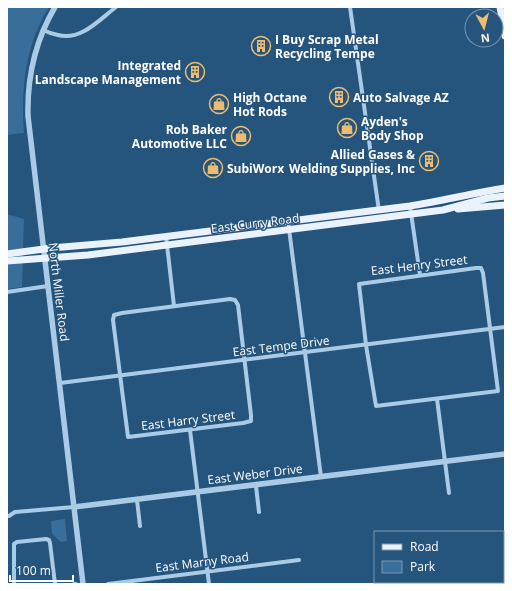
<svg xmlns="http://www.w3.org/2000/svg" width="512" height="591" viewBox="0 0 512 591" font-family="'Open Sans',sans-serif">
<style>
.green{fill:#396e9a}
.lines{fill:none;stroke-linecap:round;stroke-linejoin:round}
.minor{stroke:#aacbe5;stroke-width:4}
.tertiary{stroke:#aacbe5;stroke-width:5.5}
.primary{stroke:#eaf3fd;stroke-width:7}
.labels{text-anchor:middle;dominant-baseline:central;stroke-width:3;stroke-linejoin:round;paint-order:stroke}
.poi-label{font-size:12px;font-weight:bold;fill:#fff;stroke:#25547d;text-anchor:start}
.street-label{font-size:12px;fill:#fff;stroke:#25547d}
</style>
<rect width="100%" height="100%" fill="#25547d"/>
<g class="green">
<path d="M7,7H49C25,46 21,88 24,133L7,135Z"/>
<path d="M7,214L24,219L22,287L7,289Z"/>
<path d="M65,519L67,541L61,542L52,534L51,521Z"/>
</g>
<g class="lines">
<g class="minor">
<path d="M350,7L379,211"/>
<path d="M43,30C47,32 52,34 58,35C81,41 99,20 116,7"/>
<path d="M410,206L420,275"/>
<path d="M288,221L321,477"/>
<path d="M166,236L174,306"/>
<path d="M476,268H481L483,273L498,391L376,406L366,345L359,284Z"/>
<path d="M7,292L48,286"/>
<path d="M230,299L235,300L238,305L251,415V421L243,423L128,437L113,320L114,315L122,313Z"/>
<path d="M60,383L505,327"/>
<path d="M437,399L449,493"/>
<path d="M190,430L209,584"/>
<path d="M256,486L259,512"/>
<path d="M137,500L140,526"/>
<path d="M9,516L15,512L74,507"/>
<path d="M14,584V544L17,542L46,539L49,540L50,543L55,584"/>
<path d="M74,584H76"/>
<path d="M108,584L299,560"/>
</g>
<g class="tertiary">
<path d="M55,7C35,41 27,77 28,116L83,584"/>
<path d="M74,507L505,454"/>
</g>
<g class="primary">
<path d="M500,7L505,36"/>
<path d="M458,209L505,205"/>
<path d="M7,254L51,248L122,242L410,206C442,201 473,193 505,188"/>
<path d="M7,261L88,255L443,210L488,198L505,196"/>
</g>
</g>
<defs>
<g id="building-ring" transform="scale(1)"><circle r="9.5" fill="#25547d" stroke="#eebc6f" stroke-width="1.5"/><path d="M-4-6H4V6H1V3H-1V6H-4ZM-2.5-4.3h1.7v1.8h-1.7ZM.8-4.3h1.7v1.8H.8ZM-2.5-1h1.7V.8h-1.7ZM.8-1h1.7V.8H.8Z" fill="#eebc6f"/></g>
<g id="shop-ring" transform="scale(1)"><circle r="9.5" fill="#25547d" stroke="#eebc6f" stroke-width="1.5"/><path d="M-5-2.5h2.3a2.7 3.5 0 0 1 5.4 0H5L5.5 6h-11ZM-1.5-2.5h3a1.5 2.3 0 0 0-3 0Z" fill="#eebc6f"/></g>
</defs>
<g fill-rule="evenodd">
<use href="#building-ring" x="261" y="46"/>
<use href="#building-ring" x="195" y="72"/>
<use href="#building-ring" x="339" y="97"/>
<use href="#shop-ring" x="219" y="104"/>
<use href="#shop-ring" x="347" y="128"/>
<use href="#shop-ring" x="241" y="136"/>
<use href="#building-ring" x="429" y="161"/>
<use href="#shop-ring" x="213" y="168"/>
</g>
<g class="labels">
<g class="poi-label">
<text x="275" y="39">I Buy Scrap Metal<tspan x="275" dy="14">Recycling Tempe</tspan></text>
<text x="181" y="65" text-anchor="end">Integrated<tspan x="181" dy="14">Landscape Management</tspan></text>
<text x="233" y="97">High Octane<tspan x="233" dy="14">Hot Rods</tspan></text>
<text x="353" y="97">Auto Salvage AZ</text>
<text x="361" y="121">Ayden's<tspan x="361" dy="14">Body Shop</tspan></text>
<text x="227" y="129" text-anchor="end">Rob Baker<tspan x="227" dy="14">Automotive LLC</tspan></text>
<text x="415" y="154" text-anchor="end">Allied Gases &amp;<tspan x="415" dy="14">Welding Supplies, Inc</tspan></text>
<text x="227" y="168">SubiWorx</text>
</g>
<g class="street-label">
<text transform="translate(255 223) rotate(-7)">East Curry Road</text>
<text transform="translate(419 265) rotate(-7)">East Henry Street</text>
<text transform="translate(59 292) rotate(83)">North Miller Road</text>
<text transform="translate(281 346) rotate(-7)">East Tempe Drive</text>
<text transform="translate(188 420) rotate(-7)">East Harry Street</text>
<text transform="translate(255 474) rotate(-7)">East Weber Drive</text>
<text transform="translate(202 562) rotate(-7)">East Marny Road</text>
</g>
</g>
<rect width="512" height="591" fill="none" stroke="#ffffff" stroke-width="16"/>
<rect x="374" y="531" width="130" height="52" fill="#25547d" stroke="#7c98b1"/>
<rect x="382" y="544" width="20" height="6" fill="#eaf3fd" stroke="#7c98b1"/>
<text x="410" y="551" font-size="12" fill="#ffffff">Road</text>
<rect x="382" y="561" width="20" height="12" fill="#396e9a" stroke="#7c98b1"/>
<text x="410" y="571" font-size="12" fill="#ffffff">Park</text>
<g transform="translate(484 28) rotate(173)"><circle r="19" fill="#25547d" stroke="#7c98b1"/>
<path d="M0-3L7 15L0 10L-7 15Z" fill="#eebc6f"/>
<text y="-6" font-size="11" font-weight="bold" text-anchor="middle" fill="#ffffff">N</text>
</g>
<path d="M10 575v6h63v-6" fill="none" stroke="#ffffff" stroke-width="2"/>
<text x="16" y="575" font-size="12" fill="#ffffff" stroke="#25547d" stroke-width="3" paint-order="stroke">100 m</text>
</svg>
